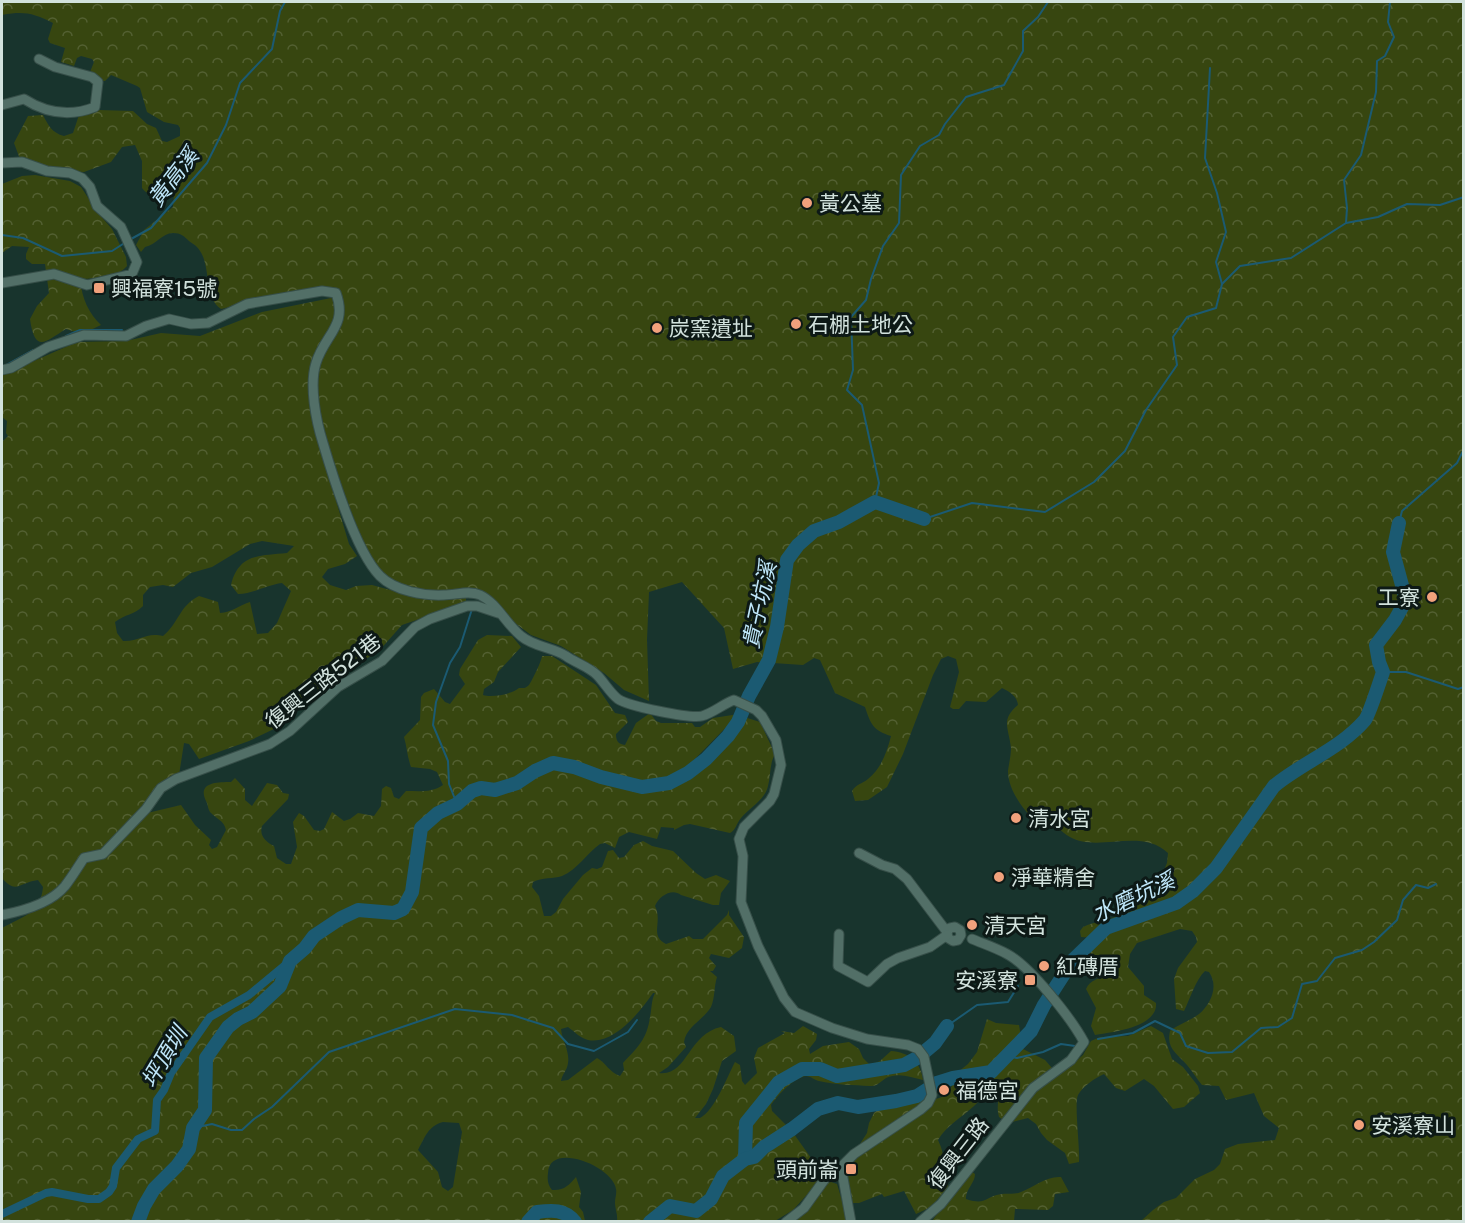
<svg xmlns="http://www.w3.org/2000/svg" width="1465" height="1223" viewBox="0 0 1465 1223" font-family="'Public Sans','Noto Sans TC',sans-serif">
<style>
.forest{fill:url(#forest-crowns);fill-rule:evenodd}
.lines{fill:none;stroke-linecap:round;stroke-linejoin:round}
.stream{stroke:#1b5a72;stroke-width:2}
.canal{stroke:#1b5a72;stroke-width:8}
.river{stroke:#1b5a72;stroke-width:14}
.street-casing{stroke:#374f49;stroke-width:11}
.street{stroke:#526f67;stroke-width:9}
.poi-dot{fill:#f1a17c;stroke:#0d1916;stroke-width:2}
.labels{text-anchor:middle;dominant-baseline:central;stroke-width:6;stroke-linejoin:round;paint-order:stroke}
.poi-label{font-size:21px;fill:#d2e2dd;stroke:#0d1916;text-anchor:start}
.street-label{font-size:21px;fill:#d2e2dd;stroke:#0d1916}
.water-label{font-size:22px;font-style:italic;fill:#bfe7fa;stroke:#0d1916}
</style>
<defs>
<pattern id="forest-crowns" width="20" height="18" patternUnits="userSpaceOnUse" patternTransform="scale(1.5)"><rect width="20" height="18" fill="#374610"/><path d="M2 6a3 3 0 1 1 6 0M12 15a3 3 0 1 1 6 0" fill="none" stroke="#536032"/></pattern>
</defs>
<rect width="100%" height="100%" fill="#18342d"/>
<g class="forest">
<path d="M2,2H1463V1221H1141L1153,1210L1164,1202L1176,1198L1195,1179L1214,1170L1220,1164L1225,1149L1238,1144L1275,1140L1279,1128L1264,1116L1254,1093L1226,1100L1219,1086L1202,1085C1197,1079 1192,1071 1187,1065C1177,1053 1166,1049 1170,1031C1179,1024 1190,1021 1199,1014C1211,1004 1219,986 1209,972L1205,971C1196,979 1190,999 1184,1011L1176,1009L1174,979L1178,968L1197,942L1196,937L1192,931L1180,929L1137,943L1130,954L1128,967L1144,986V995L1156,1003C1158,1027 1113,1032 1095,1035L1091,1026L1096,1008L1086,989C1090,979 1100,979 1108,975L1105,968L1090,971L1083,959L1099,943V939L1098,938L1081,937L1080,931L1083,927C1109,915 1115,928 1128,895L1161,894V877L1167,863L1168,853C1141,827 1098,853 1070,837C1061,832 1053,822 1045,816L1031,817C1020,805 1008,788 1008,771C1009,763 1011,756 1011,748C1009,728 1000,720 1018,705C1017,696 1010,692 1002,688L986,702L966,701L959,709H953L950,707L959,672L956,659L948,656L941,659L933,675L903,754L887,787L868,800L855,801L852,791C856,784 862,784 868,779C881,769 887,752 891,736C873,730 871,725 865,707L835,693L820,660L814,658L803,665L757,662L733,669L724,628L682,582L649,592L647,640L649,701L624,690L604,673L561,646L531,635L507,617L481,591C453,592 406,595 383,575C362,556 316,416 316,386C316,368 325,354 333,339C335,334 340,327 341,322C342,313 338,300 337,290C313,282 248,302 221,309C202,296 213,262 196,246C194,244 191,243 189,241C184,236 181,233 173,233C162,233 156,245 145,247L141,252L136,245L144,230L173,207L174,194L171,191C160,195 150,199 142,188V161L135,145L122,147L111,162L84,172L62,171L20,159L14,143L28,116L43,115C48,125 52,133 64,136L73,133L79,115L98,110L133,111L147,124L156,128L162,141L167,142L180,136V128L178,125L164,122L147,112L140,88L137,86L111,75L105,81H100L90,72L94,62L92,59L81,56L77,58L74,66L61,62L65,48L50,43L48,39L53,23C33,13 24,11 2,15Z"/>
<path d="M35,175L70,181L81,187L98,213L112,229L126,257L127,266C117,278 96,278 81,279C80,295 89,314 101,325L82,334L66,329C46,341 35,355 30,319L37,306L49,293L45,264H32L26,259V254L29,247L12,246L2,253V184L22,176Z"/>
<path d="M331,298L334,299L336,321L325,335L313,364L324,461L349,544L357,556L345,564L328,569L322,577L330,585L346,590L356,586L372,585L405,594L435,598H466V603L402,625L378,652L327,681L317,693L276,728L249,741L199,759L189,744L184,743L179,775L143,814L181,805L195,825L211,840L209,845L212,849L217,847L226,830C224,820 216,819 210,812C208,809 208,806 207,803C196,783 215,782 231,782L235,778L245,789V800L252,806L267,783L277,785L283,793L289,794L288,799L262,826C259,836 266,842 274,846L277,858L286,864H291L297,847L293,822L299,813L304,816L314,830L320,831L324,829L332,812L344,821L350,819L358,813L374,816L381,806L382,789L386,786L391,788L394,797L399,799L406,791C418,791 432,793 443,785L437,772L430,769L411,767C407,756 407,747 404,737L420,720L421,697L424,693L434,689L445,702L450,704L465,684L459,675L460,669L478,640L487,635L512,636L521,647L498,672L494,682L484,689L483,695C492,698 512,694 519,688C524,688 525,689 529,685C532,681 542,660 542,656H552L596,685L615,713L625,715L628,722L616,734C616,741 618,744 625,745L636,723L650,713L656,721L661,723H692L695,727H700L713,718L739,714L686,768C706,764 730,732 744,717L760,722L775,754C769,765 771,775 768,786C765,800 749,808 741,818C736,824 736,830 730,833L690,824L684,825L674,830V828L661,827L657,839L629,832L619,837L615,848L605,843L600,844C587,853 577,870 562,876C553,879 542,877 533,882L532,887L539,896L544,916H551L556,912L563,899L583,875L592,868L597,869L602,867L608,851L613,850L619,858L624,857L634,845L643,841L652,846L673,851L696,873L705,879L716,875L730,881L721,893L719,905H713L681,895C672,888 659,896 655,906C663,922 649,936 666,944L689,936L693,939H703L727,915L729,910V915L744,937L742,948L729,958L711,954L709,958L716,966L713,971H710L717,977C714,986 715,998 711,1007C703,1020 686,1027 684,1042L686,1047L668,1067L659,1073C687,1077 688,1034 721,1027L734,1036L736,1051L722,1061L713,1089L706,1104L695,1118H700C715,1110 727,1077 735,1062L740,1065L742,1081L745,1085L757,1073L754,1058L758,1048L785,1033L781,1031L794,1033L803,1026L817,1034L816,1040L809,1049L810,1054L823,1046L849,1042L859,1049L863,1058L870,1065L880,1061L891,1051C908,1052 921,1062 923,1080C911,1077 898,1072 886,1078C881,1081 877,1087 870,1086C854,1085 835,1085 819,1081C814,1080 811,1076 806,1076C793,1078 778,1095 771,1105L772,1111L791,1130L824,1176L793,1210L775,1221H617C618,1215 615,1209 615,1203C615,1198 617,1193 616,1189C613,1166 549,1141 548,1173C547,1180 548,1185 552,1190C564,1191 569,1185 576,1177L581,1192L579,1207L583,1212L585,1221H2V928C22,917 41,913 43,887L38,880C20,882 16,895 2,878C2,868 4,856 3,847H2V442L8,436L6,433L7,421L2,417V375L77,342L126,341L161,333L200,336L262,312ZM262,541L294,546L287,553C260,556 239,553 231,585L238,594C253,594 266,585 282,583L291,591L277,623L268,633L257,634L250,602C238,606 232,612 220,613L218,602L199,596C179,606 179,623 163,636C145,632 140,642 123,641L117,633L115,622C125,614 134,615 143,606V595L150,587L163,585L173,587L191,573L212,567L250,544ZM653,993H655C651,1001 652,1008 650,1017C647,1039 638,1047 623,1063L624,1070L620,1076C609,1072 606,1063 597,1058L568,1080L561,1081C562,1074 567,1071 568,1063C570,1052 562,1040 561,1029L568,1027C575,1032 580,1038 588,1040C614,1045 640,1012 653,993ZM443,1122L459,1123L462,1132L453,1187L448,1191L442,1187L438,1172L418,1150C425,1137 428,1126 443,1122Z"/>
<path d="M987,1019L996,1023L1019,1025L1023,1049L1045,1060L1052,1068H1065L1075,1062L1083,1055L1091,1041L1100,1037L1128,1036L1151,1026L1163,1033L1172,1059L1183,1067L1198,1086L1200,1093L1184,1107L1173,1109L1154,1086L1144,1079L1125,1091L1116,1088L1104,1074C1095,1078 1083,1086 1078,1095C1074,1103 1080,1147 1079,1162L1069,1164L1065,1153L1047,1140L1041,1133L1036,1124L1028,1118L1008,1123L999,1117C995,1102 1002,1096 998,1082C987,1089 983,1098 974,1106C961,1118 946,1126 938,1140C946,1156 944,1171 948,1187L931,1207L916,1214L904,1191L884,1197L882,1194L859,1203H851L845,1167L867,1133L869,1123L874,1113L895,1095L910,1092L927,1095L930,1101L942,1097L950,1090L958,1072L968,1064L977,1052Z"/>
<path d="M971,1171L975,1174C975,1183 965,1190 966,1199C987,1206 985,1196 1002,1194C1009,1193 1014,1195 1021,1192C1034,1187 1046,1176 1061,1177L1069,1192L1055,1194L1053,1206L1048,1210L1015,1209L1014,1221L931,1222Z"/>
<path d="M831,1182L837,1184L848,1221L792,1222L825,1184Z"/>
</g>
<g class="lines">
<g class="stream">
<path d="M1210,68L1205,158L1217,193L1226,232L1216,262L1222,284"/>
<path d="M1346,223L1347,208L1344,180L1361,155L1376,92L1377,61L1385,56L1394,37L1388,22L1390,2"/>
<path d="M2,235L23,238L62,256L112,251L126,242"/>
<path d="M131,239L151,228L207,163L226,125L240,83L272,49L280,11L285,2"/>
<path d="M66,336L80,330H122"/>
<path d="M6,365L33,350"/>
<path d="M875,502L879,483L862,405L847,390L853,370L851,317L866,300L871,279L883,246L899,223L901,175L920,146L939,135L945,124L966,97L1004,85L1023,51V31L1038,17L1048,2"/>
<path d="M924,519L972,503L1045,512L1094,482L1125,451L1146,410L1177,365L1173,337L1187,317L1216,308L1222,284L1240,266L1291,258L1346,223L1378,217L1407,204L1440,205L1464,197"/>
<path d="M1399,523L1402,511L1457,463L1464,449"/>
<path d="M1383,672H1406L1458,689L1464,687"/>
<path d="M457,804L449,784L448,761L433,725L436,702L450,663L460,647L472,609"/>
<path d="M947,1026L977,1005L1008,1002L1018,986"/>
<path d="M1098,1039L1133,1033L1155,1021L1180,1033L1186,1046L1208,1053L1232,1052L1261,1028L1278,1027L1292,1018L1302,984L1317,981L1335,958L1362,950L1374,942L1397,920L1403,900L1416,885L1428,888L1436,884"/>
<path d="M1007,1056L1017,1058L1043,1052L1061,1044L1075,1046"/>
<path d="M193,1128L212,1124L231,1130H242L254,1119L272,1107L329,1052L455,1009L512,1015L553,1028L568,1044L594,1051L628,1032L637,1020"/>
</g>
<path class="canal" d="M2,1214L46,1193L52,1192L88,1199H99L109,1192L113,1186L116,1168L138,1139L155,1131L157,1100L164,1090L171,1073L210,1017L249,995L290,961"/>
<g class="river">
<path d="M745,1159L746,1123L779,1082L802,1069H820L837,1076L904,1065L917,1058L935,1043L947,1026"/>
<path d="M138,1222L144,1206L154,1189L177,1166L189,1149L193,1128L205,1110L206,1058L228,1027L238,1019L252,1012L280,986L290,961L305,948L314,936L341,918L358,910L394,913L403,909L412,892L421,828L438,813L457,804L472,791L481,788L495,790L517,783L535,771L553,763L574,767L601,777L642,787L669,783L688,773L706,759L728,736L738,722L749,696L769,660L777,627L787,560L798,545L814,531L839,522L875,502L924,519"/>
<path d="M528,1222L537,1212C552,1210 565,1209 575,1222"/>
<path d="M650,1222L670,1206L696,1211L711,1199L723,1176L745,1159L754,1157L764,1147L792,1129L818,1109L838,1103L858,1107L896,1101L917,1096L937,1083L953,1078L991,1072L1031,1031L1044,1005L1073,960L1106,928L1176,903L1193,891L1216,868L1274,786C1303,762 1340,749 1365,720C1369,715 1380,681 1383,672L1379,662L1376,645L1395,620L1406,600L1393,552L1399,523"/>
</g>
<g class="street-casing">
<g id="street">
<path d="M2,105L24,99C46,113 70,117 95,107L98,82L92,77L55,67L39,59"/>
<path d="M2,163L22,162L47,171L70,173L82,178L90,187L97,206L121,227L137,262L132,274L87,285L54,274L2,283"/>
<path d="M2,370L11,368L48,347L84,335L126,336L146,326L169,319L191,324L208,323L247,304L322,291L336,293C348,326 325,334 316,363C309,385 316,421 323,443C333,477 356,552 380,576C395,591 424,596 444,595C456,595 469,590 480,595C497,603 506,624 521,636C534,647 552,647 566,656C576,663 589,667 597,675C604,682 610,693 618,699C628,706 690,719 702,716C713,713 723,704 734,700L756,710L762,716L776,740L781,765L774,794L770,801L744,827L739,839L743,856L741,902L758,946L784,998L795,1012L832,1028L867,1039L908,1045L918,1049L924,1057L932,1095L928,1103L920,1110L854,1154L841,1167L827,1176L804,1208L786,1222"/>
<path d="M859,853L882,865L895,869L907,879L947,932L950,928L955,927L960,930L961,935L958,940L953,941L948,938L947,932"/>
<path d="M2,915C23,911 51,903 65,886C72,877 78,867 84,858L103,854L146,809L161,788L176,779L270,744L290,731L338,687L382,661L415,627L430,619L467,606H477L498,613"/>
<path d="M839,934L838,966L868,982L887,964L898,958L930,947L947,935"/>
<path d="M841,1167L851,1222"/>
<path d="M920,1222L941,1204L1033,1088L1071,1060L1084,1042C1071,1018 1030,966 1007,954C996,948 984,944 972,939"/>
</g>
</g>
<use href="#street" class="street"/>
</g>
<g class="poi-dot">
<circle cx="807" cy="203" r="6"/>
<rect x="93" y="282" width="12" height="12" rx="3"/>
<circle cx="796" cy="324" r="6"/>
<circle cx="657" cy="328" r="6"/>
<circle cx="1432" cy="597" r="6"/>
<circle cx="1016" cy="818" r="6"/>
<circle cx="999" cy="877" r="6"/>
<circle cx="972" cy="925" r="6"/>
<circle cx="1044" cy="966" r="6"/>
<rect x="1024" y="974" width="12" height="12" rx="3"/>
<circle cx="944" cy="1090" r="6"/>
<circle cx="1359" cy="1125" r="6"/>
<rect x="845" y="1163" width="12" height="12" rx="3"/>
</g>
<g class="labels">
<g class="poi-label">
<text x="819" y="203">黃公墓</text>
<text x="111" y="288">興福寮15號</text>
<text x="808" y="324">石棚土地公</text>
<text x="669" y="328">炭窯遺址</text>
<text x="1420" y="597" text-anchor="end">工寮</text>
<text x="1028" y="818">清水宮</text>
<text x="1011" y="877">淨華精舍</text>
<text x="984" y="925">清天宮</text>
<text x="1056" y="966">紅磚厝</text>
<text x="1018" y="980" text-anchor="end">安溪寮</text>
<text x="956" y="1090">福德宮</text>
<text x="1371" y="1125">安溪寮山</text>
<text x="839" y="1169" text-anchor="end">頭前崙</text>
</g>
<g class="street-label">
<text transform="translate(323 681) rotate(-38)">復興三路521巷</text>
<text transform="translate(958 1153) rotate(-52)">復興三路</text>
</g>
<g class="water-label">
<text transform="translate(173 177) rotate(-52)">黃高溪</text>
<text transform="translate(759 605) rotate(-78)">貴子坑溪</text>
<text transform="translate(1133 897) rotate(-25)">水磨坑溪</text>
<text transform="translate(164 1057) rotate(-59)">坪頂圳</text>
</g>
</g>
<rect width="1465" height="1223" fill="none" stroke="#d2e2dd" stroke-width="6"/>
</svg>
